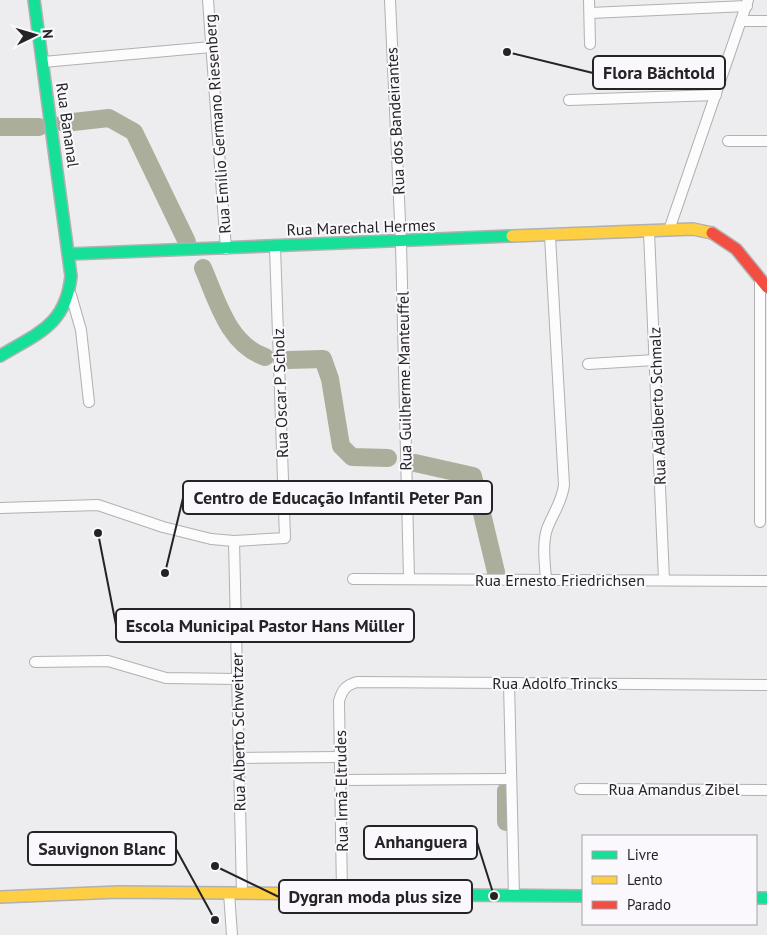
<svg xmlns="http://www.w3.org/2000/svg" width="767" height="935" viewBox="0 0 767 935" font-family="'PT Sans',sans-serif">
<style>
.lines{fill:none;stroke-linecap:round;stroke-linejoin:round}
.river{stroke:#aaae9a;stroke-width:18}
.street-casing{stroke:#b1b0b2;stroke-width:12}
.fast-casing{stroke:#b1b0b2;stroke-width:14}
.slow-casing{stroke:#b1b0b2;stroke-width:14}
.jam-casing{stroke:#b1b0b2;stroke-width:14}
.street{stroke:#fcfcfc;stroke-width:10}
.fast{stroke:#16e098;stroke-width:11}
.slow{stroke:#ffcf43;stroke-width:11}
.jam{stroke:#f24e42;stroke-width:11}
.labels{text-anchor:middle;dominant-baseline:central;stroke-width:4;stroke-linejoin:round;paint-order:stroke}
.street-label{font-size:16px;fill:#242325;stroke:#faf8fd}
.leader{fill:none;stroke:#242325;stroke-width:2}
.callout-dot{fill:#242325;stroke:#faf8fd;stroke-width:2}
.callout{fill:#faf8fd;stroke:#242325;stroke-width:2}
.callout-label{font-size:18px;text-anchor:middle;font-weight:bold;fill:#242325}
</style>
<rect width="100%" height="100%" fill="#edecee"/>
<g class="lines">
<g class="river">
<path d="M64,123L109,118L134,132L187,242"/>
<path d="M0,127H39"/>
<path d="M203,268C217,300 228,344 265,357"/>
<path d="M288,360L323,359L330,379L341,446L352,457L388,458"/>
<path d="M415,463L473,476L496,572"/>
<path d="M506,791V822"/>
</g>
<g class="street-casing">
<g id="street">
<path d="M208,0L226,249"/>
<path d="M390,0L401,243L409,579"/>
<path d="M589,0L590,44"/>
<path d="M590,13L747,6"/>
<path d="M742,21H767"/>
<path d="M43,62L211,47"/>
<path d="M569,100L716,95"/>
<path d="M728,141H767"/>
<path d="M669,230L748,0"/>
<path d="M649,232L664,580"/>
<path d="M71,295L81,330L89,402"/>
<path d="M588,364L655,360"/>
<path d="M0,508L98,505L163,527L211,539L234,541L285,538L275,247"/>
<path d="M760,522V278"/>
<path d="M234,541L242,893"/>
<path d="M353,579L767,581"/>
<path d="M546,580C545,564 542,544 547,529C553,513 562,502 564,485L550,236"/>
<path d="M35,662L108,661L166,678L237,679"/>
<path d="M509,683L514,896"/>
<path d="M239,758L340,757"/>
<path d="M340,780L511,779"/>
<path d="M580,789L767,790"/>
<path d="M229,893L232,935"/>
<path d="M342,894L339,701C342,690 346,685 357,682L767,685"/>
</g>
</g>
<g class="fast-casing">
<g id="fast">
<path d="M70,254L512,236"/>
<path d="M0,356C38,333 66,325 71,276L34,0"/>
<path d="M343,894L583,896"/>
<path d="M756,898H767"/>
</g>
</g>
<g class="slow-casing">
<g id="slow">
<path d="M512,236L693,229L712,233"/>
<path d="M0,897L118,892L343,894"/>
</g>
</g>
<g class="jam-casing">
<path id="jam" d="M712,233L736,249L767,287"/>
</g>
<use href="#street" class="street"/>
<use href="#fast" class="fast"/>
<use href="#slow" class="slow"/>
<use href="#jam" class="jam"/>
</g>
<g class="labels">
<g class="street-label">
<text transform="translate(395 121) rotate(-93)">Rua dos Bandeirantes</text>
<text transform="translate(217 124) rotate(-94)">Rua Emílio Germano Riesenberg</text>
<text transform="translate(68 125) rotate(82)">Rua Bananal</text>
<text transform="translate(361 227) rotate(-2)">Rua Marechal Hermes</text>
<text transform="translate(404 381) rotate(-91)">Rua Guilherme Manteuffel</text>
<text transform="translate(280 393) rotate(-92)">Rua Oscar P Scholz</text>
<text transform="translate(657 406) rotate(-92)">Rua Adalberto Schmalz</text>
<text x="560" y="580">Rua Ernesto Friedrichsen</text>
<text x="555" y="683">Rua Adolfo Trincks</text>
<text transform="translate(238 732) rotate(-91)">Rua Alberto Schweitzer</text>
<text x="674" y="789">Rua Amandus Zibel</text>
<text transform="translate(341 791) rotate(-91)">Rua Irmã Eltrudes</text>
</g>
</g>
<path class="leader" d="M507 52L593 73M165 573L183 498M98 533L116 625M494 896L477 842M215 920L176 849M215 866L279 897"/>
<g class="callout-dot">
<circle cx="507" cy="52" r="5"/>
<circle cx="165" cy="573" r="5"/>
<circle cx="98" cy="533" r="5"/>
<circle cx="494" cy="896" r="5"/>
<circle cx="215" cy="920" r="5"/>
<circle cx="215" cy="866" r="5"/>
</g>
<g class="callout">
<rect x="593" y="56" width="132" height="33" rx="5"/>
<rect x="183" y="481" width="309" height="33" rx="5"/>
<rect x="116" y="609" width="298" height="33" rx="5"/>
<rect x="364" y="826" width="113" height="33" rx="5"/>
<rect x="28" y="832" width="148" height="33" rx="5"/>
<rect x="279" y="880" width="193" height="33" rx="5"/>
</g>
<g class="callout-label">
<text x="659" y="79">Flora Bächtold</text>
<text x="338" y="504">Centro de Educação Infantil Peter Pan</text>
<text x="265" y="632">Escola Municipal Pastor Hans Müller</text>
<text x="421" y="848">Anhanguera</text>
<text x="102" y="855">Sauvignon Blanc</text>
<text x="375" y="903">Dygran moda plus size</text>
</g>
<rect x="582" y="835" width="175" height="90" fill="#faf8fd" stroke="#a4a3a7"/>
<rect x="592" y="851" width="25" height="8" fill="#16e098" stroke="#a4a3a7"/>
<text x="627" y="860" font-size="15" fill="#242325">Livre</text>
<rect x="592" y="876" width="25" height="8" fill="#ffcf43" stroke="#a4a3a7"/>
<text x="627" y="885" font-size="15" fill="#242325">Lento</text>
<rect x="592" y="901" width="25" height="8" fill="#f24e42" stroke="#a4a3a7"/>
<text x="627" y="910" font-size="15" fill="#242325">Parado</text>
<g transform="translate(35 35) rotate(85)" stroke="#faf8fd" stroke-width="4" paint-order="stroke">
<path d="M0-4L9 19L0 12L-9 19Z" fill="#242325"/>
<text y="-8" font-size="14" font-weight="bold" text-anchor="middle" fill="#242325">N</text>
</g>
</svg>
